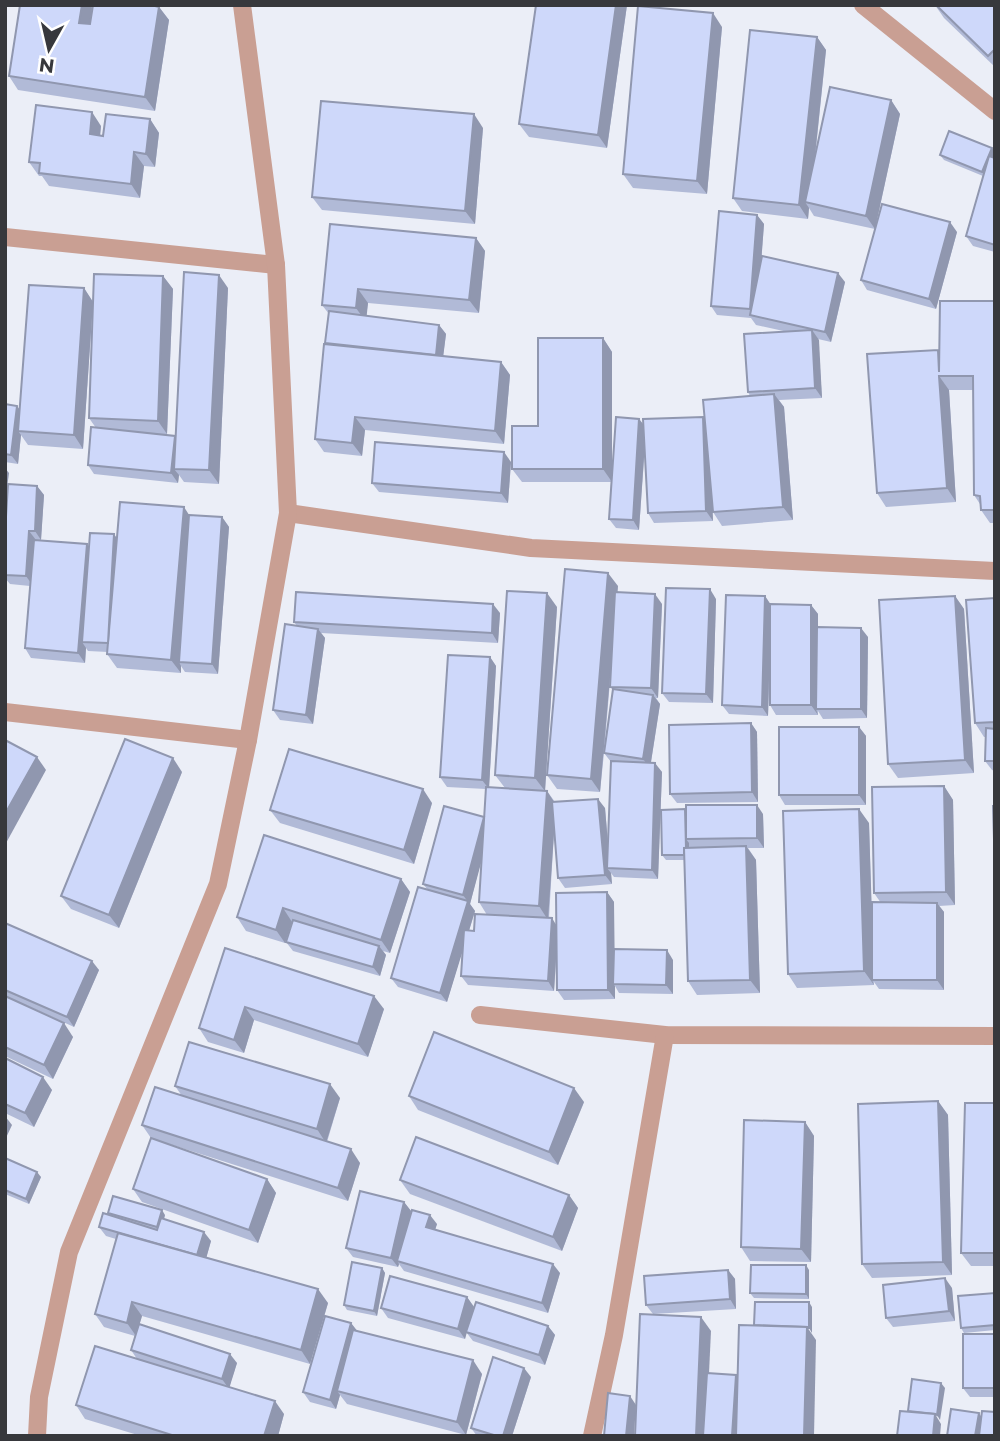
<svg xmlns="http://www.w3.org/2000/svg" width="1000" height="1441" viewBox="0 0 1000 1441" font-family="Montserrat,sans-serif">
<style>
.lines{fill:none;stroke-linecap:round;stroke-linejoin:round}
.minor{stroke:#c99f93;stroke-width:18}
.wall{fill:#b1bad7;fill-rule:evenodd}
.shaded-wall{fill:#9097af}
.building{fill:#ced8fa;stroke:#9097af;stroke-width:2}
</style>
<rect width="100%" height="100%" fill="#ebeef7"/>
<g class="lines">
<g class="minor">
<path d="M863,5L995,111"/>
<path d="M5,237L276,265"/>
<path d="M288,513L531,548L995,571"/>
<path d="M5,712L248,740"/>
<path d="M480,1015L665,1035L995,1036"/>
<path d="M37,1436L39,1397L69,1252L218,884L248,740L288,513L276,265L242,5"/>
<path d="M592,1436L614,1335L665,1035"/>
</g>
</g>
<g class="wall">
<path d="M536,5H627L607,148L529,137L519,124Z"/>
<path d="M935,5H995V67L944,18Z"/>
<path d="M159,7L169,20L155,111L18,90L9,76L92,8L90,24Z"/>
<path d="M722,27L707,194L633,188L623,174Z"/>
<path d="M817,37L826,50L815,158L891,100L900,114L875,229L957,232L936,309L867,290L861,280L875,229L814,216L809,208L808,219L742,211L733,198Z"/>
<path d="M150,119L159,133L155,167L144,166L140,198L49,186L42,176H39L29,162L101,126L100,135L103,136Z"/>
<path d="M483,128L475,224L322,210L312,197Z"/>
<path d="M992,148L995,152L993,157L995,158V252L973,246L966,236L983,176L944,160L940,155Z"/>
<path d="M757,215L764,224L761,263L845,282L831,342L818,339L822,398L779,400L784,407L793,520L722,526L713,512L712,505L713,521L654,523L648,513L645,445L639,530L616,528L609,519L611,482H522L512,469L538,426L603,338L612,352V466L639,419L644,425L703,417L705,420L750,396L748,392L788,332L756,325L751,318L717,315L711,306Z"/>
<path d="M476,238L485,251L479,313L368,303L366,316L439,325L446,334L443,356L501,362L510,375L504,444L365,430L362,456L324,452L315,439L326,344L325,343L329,314L322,305Z"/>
<path d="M163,276L173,289L167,434H156L175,436L176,438L228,288L219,484L184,482L179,475L178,483L94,474L88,465L96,428L89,418L93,302L83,449L28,445L21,435L18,464L5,462V404L17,406L20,410L84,288L93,302Z"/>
<path d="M995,301V523H990L981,510L980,504L974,495L973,390H949L956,502L886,507L877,493L938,350L939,352Z"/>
<path d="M511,462L508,503L379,492L372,483Z"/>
<path d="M37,486L44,495L41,540H36L89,547L189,515L222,517L229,527L218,674L185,672L181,666V673L117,668L107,654L108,652L88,651L86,648L85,663L31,658L25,648L30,586L10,584L5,578V533Z"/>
<path d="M618,586L617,593L662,604L658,698H656L660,704L651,762L662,772L658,879L614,877L611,873L612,884L565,888L558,878L554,832L549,918L557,926L607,892L614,902V949L673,960V994L619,993L615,986V999L564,1000L557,990V947L554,991L468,985L461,976L462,951L447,1002L398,987L391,978L427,889L423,884L484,817L486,789L447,787L440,777L490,657L496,666L489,787L505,788L495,775L557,607L545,791H547L555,802L605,808L608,843L611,762L604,753L600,792L557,789L547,775ZM612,657L610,687L613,690L604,753ZM481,861L479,902L487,915L474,931H469L475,911L470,904Z"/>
<path d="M765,596L770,604L811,605L818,614V627L868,637L867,718L823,719L818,711V715H776L770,705V664L768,716L729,714L722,705Z"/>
<path d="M955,596L964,609L974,773L898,778L888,764Z"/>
<path d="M995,598V771L992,770L985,761L986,737H984L975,723Z"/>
<path d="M716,599L713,703L669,702L662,693Z"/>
<path d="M500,613L498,643L321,633L325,638L313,724L280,720L273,710L297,626L294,622Z"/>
<path d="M751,723L757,732L758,802L677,803L670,794Z"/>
<path d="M859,727L866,736V805H785L779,795Z"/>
<path d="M182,772L119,928L71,909L61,896Z"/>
<path d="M944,786L953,800L955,905L939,906L944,912V990L879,989L874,982V985L797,988L788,974L869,823L872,927L881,903L874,893Z"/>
<path d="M432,803L414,864L280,823L270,810Z"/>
<path d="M685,809L686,811L763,814L764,848H748L756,860L760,993L697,995L688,981L685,860H666L662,855Z"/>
<path d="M401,879L410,892L390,953L383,951L386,955L380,976L293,951L286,942L292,922L285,943L246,931L237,917Z"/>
<path d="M5,923L99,970L74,1027L26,1005L73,1037L53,1079L5,1056Z"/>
<path d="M225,948L384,1009L368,1057L254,1020L244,1053L208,1042L199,1028Z"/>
<path d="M5,1058L52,1090L34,1127L5,1113Z"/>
<path d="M175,1086L340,1098L327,1142L360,1163L348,1201L163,1142L267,1179L276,1193L258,1243L142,1202L133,1189L151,1138L142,1125L182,1096Z"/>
<path d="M409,1096L584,1102L558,1165L418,1110Z"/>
<path d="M938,1101L948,1115L952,1275L872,1278L862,1264Z"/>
<path d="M995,1103V1266H971L961,1253Z"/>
<path d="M805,1122L814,1136L811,1262L750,1261L741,1247Z"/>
<path d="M5,1158L41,1177L29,1204L5,1194Z"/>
<path d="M400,1180L569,1195L578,1208L562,1251L410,1194Z"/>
<path d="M404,1202L411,1211L408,1225L437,1224L435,1230L560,1273L548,1313L404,1271L399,1264L398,1267L353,1257L346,1248Z"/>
<path d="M108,1213L165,1215L164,1219L211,1241L206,1258L328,1303L310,1364L142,1316L139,1326L237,1363L229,1387L284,1414L278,1436H141L85,1419L76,1405L137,1359L131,1350L135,1336L104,1327L95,1314L116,1239L106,1236L99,1227L109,1215Z"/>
<path d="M382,1268L385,1273L377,1316L347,1310L344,1305Z"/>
<path d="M728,1270L735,1279L736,1309L653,1314L646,1305Z"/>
<path d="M809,1270V1299L754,1298L750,1293Z"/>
<path d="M952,1288L955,1321L893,1327L886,1318Z"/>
<path d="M995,1293V1330L964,1333L961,1328Z"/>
<path d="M467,1297L474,1307L470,1320L548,1326L555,1335L545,1365L473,1341L466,1332L465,1339L388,1318L381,1308Z"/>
<path d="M351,1323L357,1331L482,1374L466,1435L347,1404L340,1395L336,1409L310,1402L303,1392Z"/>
<path d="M995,1334V1397H970L963,1388Z"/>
<path d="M531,1377L512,1436H477L471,1428Z"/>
</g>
<g class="shaded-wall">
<path d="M82,5H91L92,8L88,36L79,23Z"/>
<path d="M616,5H627L607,148L598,135Z"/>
<path d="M159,7L169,20L155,111L145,97Z"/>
<path d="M713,13L722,27L707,194L697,181Z"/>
<path d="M817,37L826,50L810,203L805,202L809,208L808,219L799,205Z"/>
<path d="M891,100L900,114L875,229L866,216Z"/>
<path d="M92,112L101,126L99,147L90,134Z"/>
<path d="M474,114L483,128L475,224L465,211Z"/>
<path d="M150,119L159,133L155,167L146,154Z"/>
<path d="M992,148L995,152V154L986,177L982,172Z"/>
<path d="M134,152L144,166L140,198L131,184Z"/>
<path d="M757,215L764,224L757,317L750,309Z"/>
<path d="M950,222L957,232L936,309L929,299Z"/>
<path d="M476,238L485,251L479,313L469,300Z"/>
<path d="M838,273L845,282L831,342L825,332Z"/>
<path d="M219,275L228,288L219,484L209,470Z"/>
<path d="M163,276L173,289L167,434L158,421Z"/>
<path d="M84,288L93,302L83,449L74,435Z"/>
<path d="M358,289L368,303L366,322L356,308Z"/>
<path d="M439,325L446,334L442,366L435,356Z"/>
<path d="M812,330L819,340L822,398L815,388Z"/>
<path d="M603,338L612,352V482L603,469Z"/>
<path d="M501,362L510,375L504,444L495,431Z"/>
<path d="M939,376L949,390L956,502L947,488Z"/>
<path d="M774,394L784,407L793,520L783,507Z"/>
<path d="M17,406L24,416L18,431L21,435L18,464L11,455Z"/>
<path d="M355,417L365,430L362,456L352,443Z"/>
<path d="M703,417L709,426L713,521L706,511Z"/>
<path d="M639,419L646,428L639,530L633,520Z"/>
<path d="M175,436L181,445L174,469L179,475L178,483L171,473Z"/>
<path d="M504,452L511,462L508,503L501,493Z"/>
<path d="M5,468L9,473L6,496L5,495Z"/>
<path d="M37,486L44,495L41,540L35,531Z"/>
<path d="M184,507L193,521L179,662L181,666V673L171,660Z"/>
<path d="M222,517L229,527L218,674L212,664Z"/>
<path d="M29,531L36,540L33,586L26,576Z"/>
<path d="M114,534L121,544L108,643Z"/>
<path d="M87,544L93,553L82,642L86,648L85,663L78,653Z"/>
<path d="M608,573L618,586L600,792L591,779Z"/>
<path d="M710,589L716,599L713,703L706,694Z"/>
<path d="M547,593L557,607L545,791L535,778Z"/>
<path d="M655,594L662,604L658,698L651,688Z"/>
<path d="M765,596L771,605L768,716L762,707Z"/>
<path d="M955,596L964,609L974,773L965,760Z"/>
<path d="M493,604L500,613L498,643L492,633Z"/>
<path d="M811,605L818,614V709H816L818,715L811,705Z"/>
<path d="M861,628L868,637L867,718L861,709Z"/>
<path d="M318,629L325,638L313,724L306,715Z"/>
<path d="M490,657L496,666L489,789L482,780Z"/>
<path d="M653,695L660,704L650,768L643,759Z"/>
<path d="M751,723L757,732L758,802L752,792Z"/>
<path d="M859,727L866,736V805L859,795Z"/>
<path d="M37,757L46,770L5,845V814Z"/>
<path d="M173,758L182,772L119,928L109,915Z"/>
<path d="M655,763L662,772L658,879L652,870Z"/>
<path d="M944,786L953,800L955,905L946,892Z"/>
<path d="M423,789L432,803L414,864L404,850Z"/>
<path d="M547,791L556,805L548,920L539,906Z"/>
<path d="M598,799L605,808L610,868H607L611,873L612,884L605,875Z"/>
<path d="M757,805L763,814L764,848L757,838Z"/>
<path d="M685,809L689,814L686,839L689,843V860L686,855Z"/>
<path d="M859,809L869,823L874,980H872L874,985L864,971Z"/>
<path d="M484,817L491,826L470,904L475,911L447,1002L440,993L468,902L463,895Z"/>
<path d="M746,846L756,860L760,993L750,980Z"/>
<path d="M401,879L410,892L390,953L381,940Z"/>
<path d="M607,892L614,902L615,984H613L615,986V999L608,990Z"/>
<path d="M937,903L944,912V990L937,980Z"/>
<path d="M283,908L292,922L285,943L276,930Z"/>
<path d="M552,918L558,928L554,991L548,981Z"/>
<path d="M379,946L386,955L380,976L373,967Z"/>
<path d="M667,950L673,960V994L666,985Z"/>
<path d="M92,961L99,970L74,1027L67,1017Z"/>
<path d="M374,996L384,1009L368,1057L358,1044Z"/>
<path d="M245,1007L254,1020L244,1053L234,1040Z"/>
<path d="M64,1023L73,1037L53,1079L44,1065Z"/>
<path d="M43,1077L52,1090L34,1127L25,1113Z"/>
<path d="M330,1084L340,1098L326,1143L317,1129Z"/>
<path d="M574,1088L584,1102L558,1165L549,1152Z"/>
<path d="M938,1101L948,1115L952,1275L943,1262Z"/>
<path d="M5,1116L12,1125L5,1140Z"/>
<path d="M805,1122L814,1136L811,1262L801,1249Z"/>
<path d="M351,1149L360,1163L348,1201L338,1188Z"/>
<path d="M37,1172L41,1177L29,1204L26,1199Z"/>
<path d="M267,1179L276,1193L258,1243L249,1230Z"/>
<path d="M569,1195L578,1208L562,1251L553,1237Z"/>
<path d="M404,1202L411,1211L399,1262L397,1261L399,1264L398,1267L391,1258Z"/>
<path d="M162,1210L165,1215L160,1232L157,1227Z"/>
<path d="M430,1215L437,1224L433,1236L426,1227Z"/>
<path d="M204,1232L211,1241L204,1266L197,1256Z"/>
<path d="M553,1264L560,1273L548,1313L542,1303Z"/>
<path d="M806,1265L809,1270V1299L806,1294Z"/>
<path d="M382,1268L385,1273L377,1316L374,1311Z"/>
<path d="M728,1270L735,1279L736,1309L730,1299Z"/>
<path d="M945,1278L952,1288L955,1321L949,1311Z"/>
<path d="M318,1289L328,1303L310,1364L301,1350Z"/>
<path d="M467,1297L474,1307L465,1339L458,1329Z"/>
<path d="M132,1302L142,1316L136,1336L127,1323Z"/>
<path d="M809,1302L812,1307V1333L809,1328Z"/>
<path d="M701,1317L711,1331L706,1436H696Z"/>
<path d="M351,1323L358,1332L337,1391L340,1395L336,1409L330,1400Z"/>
<path d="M548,1326L555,1335L545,1365L539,1355Z"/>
<path d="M807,1327L816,1340L814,1436H804Z"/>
<path d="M230,1354L237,1363L229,1389L222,1379Z"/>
<path d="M473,1360L482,1374L466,1435L457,1422Z"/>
<path d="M524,1368L531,1377L512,1436H503Z"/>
<path d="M736,1375L743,1384L739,1436H732Z"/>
<path d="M941,1383L945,1388L940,1420L937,1415Z"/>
<path d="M630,1396L636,1405L634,1436H626Z"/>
<path d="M275,1401L284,1414L278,1436H264Z"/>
<path d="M979,1413L982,1418L979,1436H975Z"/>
<path d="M935,1414L941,1424L940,1436H933Z"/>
</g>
<g class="building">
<path d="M20,5H82L79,23L90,24L93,5H151L159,7L145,97L9,76Z"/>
<path d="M536,5H616L598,135L519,124Z"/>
<path d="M936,5H995V49L988,56Z"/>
<path d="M638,6L713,13L697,181L623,174Z"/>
<path d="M750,30L817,37L799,205L733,198Z"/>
<path d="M830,87L891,100L866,216L805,202Z"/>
<path d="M321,101L474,114L465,211L312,197Z"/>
<path d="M36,105L92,112L90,134L103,136L106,114L150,119L146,154L134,152L131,184L39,173L40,163L29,162Z"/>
<path d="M949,131L992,148L982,172L940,155Z"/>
<path d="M989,156L995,158V245L966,236Z"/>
<path d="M882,204L950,222L929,299L861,280Z"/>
<path d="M719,211L757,215L750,309L711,306Z"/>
<path d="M330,224L476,238L469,300L358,289L356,308L322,305Z"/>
<path d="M762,256L838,273L825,332L750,315Z"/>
<path d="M184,272L219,275L209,470L174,469Z"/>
<path d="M94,274L163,276L158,421L89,418Z"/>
<path d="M29,285L84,288L74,435L18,431Z"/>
<path d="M940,301H995V510H981L980,496L974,495L973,376H939L947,488L877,493L867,354L938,350L939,372Z"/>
<path d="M329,311L439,325L436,355L325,343Z"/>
<path d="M812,330L815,388L748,392L744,334Z"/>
<path d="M538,338H603V469H512V426H538Z"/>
<path d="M324,344L501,362L495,431L355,417L352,443L315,439Z"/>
<path d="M774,394L783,507L713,512L703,400Z"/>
<path d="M5,404L17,406L11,455L5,454Z"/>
<path d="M616,417L639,419L633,520L609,519Z"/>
<path d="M703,417L706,511L648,513L643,419Z"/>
<path d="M91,427L175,436L171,473L88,465Z"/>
<path d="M375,442L504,452L501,493L372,483Z"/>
<path d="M8,484L37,486L35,531H29L26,576L5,575V533Z"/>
<path d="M120,502L184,507L171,660L107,654Z"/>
<path d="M189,515L222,517L212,664L179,662Z"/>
<path d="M90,533L114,534L108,643L82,642Z"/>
<path d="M34,540L87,544L78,653L25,648Z"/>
<path d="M565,569L608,573L591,779L547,775Z"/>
<path d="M666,588L710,589L706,694L662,693Z"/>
<path d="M507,591L547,593L535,778L495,775Z"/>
<path d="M296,592L493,604L492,633L294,622Z"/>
<path d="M615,592L655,594L651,688L610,687Z"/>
<path d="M726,595L765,596L762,707L722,705Z"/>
<path d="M955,596L965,760L888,764L879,600Z"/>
<path d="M995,598V722L975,723L966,600Z"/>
<path d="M770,604L811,605V705H770Z"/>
<path d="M285,624L318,629L306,715L273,710Z"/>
<path d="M817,627L861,628V709H816Z"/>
<path d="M448,655L490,657L482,780L440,777Z"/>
<path d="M613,689L653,695L643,759L604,753Z"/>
<path d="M751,723L752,792L670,794L669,725Z"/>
<rect x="779" y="727" width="80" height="68"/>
<path d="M986,728L995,729V761H985Z"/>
<path d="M125,739L173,758L109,915L61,896Z"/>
<path d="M5,740L37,757L5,814Z"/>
<path d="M289,749L423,789L404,850L270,810Z"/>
<path d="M611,761L655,763L652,870L607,868Z"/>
<path d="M944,786L946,892L874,893L872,787Z"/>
<path d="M486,787L547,791L539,906L479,902Z"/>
<path d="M598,799L605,875L558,878L552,802Z"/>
<path d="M686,805H757V838L686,839Z"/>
<path d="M444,806L484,817L463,895L423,884Z"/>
<path d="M993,806H995V873Z"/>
<path d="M685,809L686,848H684V855H662L661,810Z"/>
<path d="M859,809L864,971L788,974L783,811Z"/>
<path d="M264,835L401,879L381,940L283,908L276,930L237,917Z"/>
<path d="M746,846L750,980L688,981L684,848Z"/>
<path d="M418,887L468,901L440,993L391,978Z"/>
<path d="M607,892L608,990H557L556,893Z"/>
<path d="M872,902L937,903V980H872Z"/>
<path d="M475,914L552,918L548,981L461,976L464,930L474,931Z"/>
<path d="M293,920L379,946L373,967L286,942Z"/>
<path d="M5,923L92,961L67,1017L5,990Z"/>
<path d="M225,948L374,996L358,1044L245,1007L234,1040L199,1028Z"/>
<path d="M614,949L667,950L666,985L613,984Z"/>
<path d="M5,996L64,1023L44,1065L5,1047Z"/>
<path d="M434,1032L574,1088L549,1152L409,1096Z"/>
<path d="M189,1042L330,1084L317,1129L175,1086Z"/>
<path d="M5,1058L43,1077L25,1113L5,1104Z"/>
<path d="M155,1087L351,1149L338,1188L142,1125Z"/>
<path d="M938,1101L943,1262L862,1264L858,1104Z"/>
<path d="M965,1103H995V1253H961Z"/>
<path d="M744,1120L805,1122L801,1249L741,1247Z"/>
<path d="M416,1137L569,1195L553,1237L400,1180Z"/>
<path d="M151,1138L267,1179L249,1230L133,1189Z"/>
<path d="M5,1158L37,1172L26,1199L5,1190Z"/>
<path d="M360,1191L404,1202L391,1258L346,1248Z"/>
<path d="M113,1196L162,1210L157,1227L108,1213Z"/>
<path d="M412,1210L430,1215L426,1227L553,1264L542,1303L397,1261Z"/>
<path d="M103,1213L157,1230L161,1218L204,1232L197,1255L99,1227Z"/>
<path d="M118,1233L318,1289L301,1350L132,1302L127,1323L95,1314Z"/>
<path d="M352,1262L382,1268L374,1311L344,1305Z"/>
<path d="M751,1265H806V1294L750,1293Z"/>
<path d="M728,1270L730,1299L646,1305L644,1276Z"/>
<path d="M390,1276L467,1297L458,1329L381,1308Z"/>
<path d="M945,1278L949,1311L886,1318L883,1285Z"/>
<path d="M995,1293V1325L961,1328L958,1296Z"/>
<path d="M476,1302L548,1326L539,1355L466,1332Z"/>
<path d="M755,1302H809V1328H807V1327L754,1325Z"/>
<path d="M640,1314L701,1317L696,1436H635Z"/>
<path d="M325,1316L351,1323L330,1400L303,1392Z"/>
<path d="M139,1324L230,1354L222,1379L131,1350Z"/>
<path d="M739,1325L807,1327L804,1436H736Z"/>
<path d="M353,1330L473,1360L457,1422L337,1391Z"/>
<rect x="963" y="1334" width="32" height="54"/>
<path d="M95,1346L275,1401L264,1436H175L76,1405Z"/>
<path d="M493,1357L524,1368L503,1436H497L471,1428Z"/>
<path d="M707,1373L736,1375L732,1436H703Z"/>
<path d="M912,1379L941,1383L937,1415L935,1414L908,1411Z"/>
<path d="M608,1393L630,1396L626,1436H604Z"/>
<path d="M951,1409L979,1413L975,1436H947Z"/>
<path d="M900,1411L935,1414L933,1436H897Z"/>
<path d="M982,1411L995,1412V1436H979Z"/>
</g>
<rect width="1000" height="1441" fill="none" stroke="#37383c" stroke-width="14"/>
<g transform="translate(49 49) rotate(188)" stroke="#ffffff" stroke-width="5" paint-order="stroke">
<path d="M0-5L12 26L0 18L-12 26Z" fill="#37383c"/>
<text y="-10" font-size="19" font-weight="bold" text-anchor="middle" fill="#37383c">N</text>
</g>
</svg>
